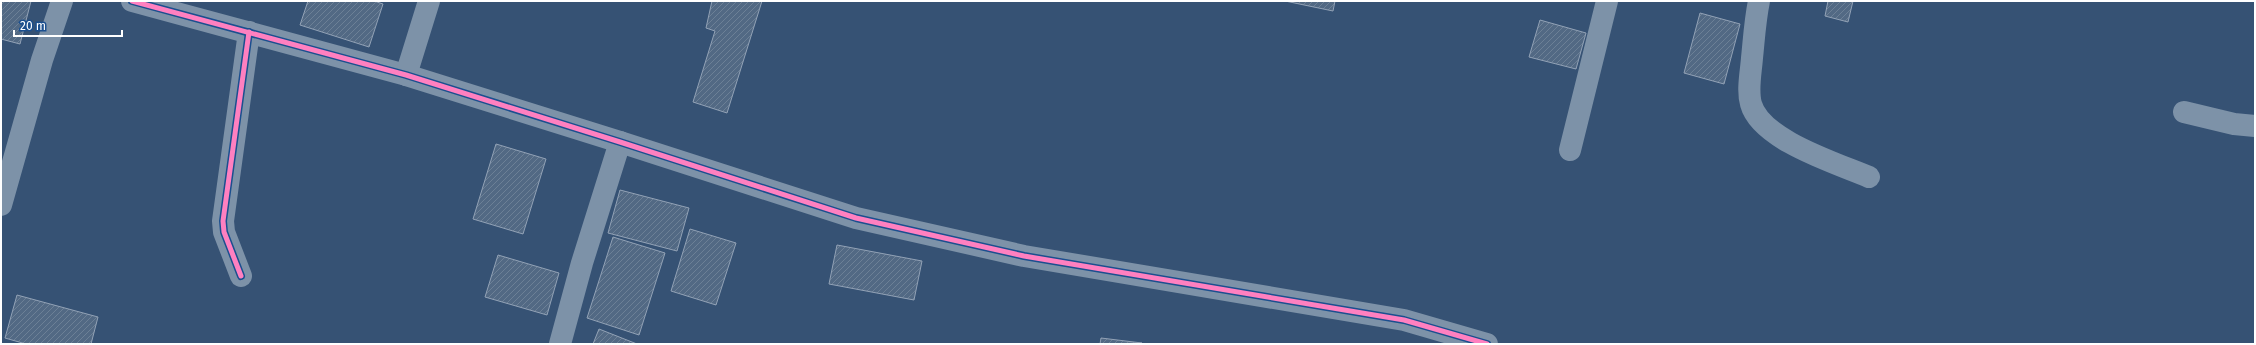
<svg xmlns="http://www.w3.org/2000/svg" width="2256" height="345" viewBox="0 0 2256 345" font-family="'Fira Sans',sans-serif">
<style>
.building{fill:url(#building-hatch);stroke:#92a2b6}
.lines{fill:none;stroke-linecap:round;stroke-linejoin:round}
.minor{stroke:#7d92a8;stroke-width:22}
.cycleway-casing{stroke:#1b4f8f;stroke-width:8}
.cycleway{stroke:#ff80c0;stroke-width:5}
</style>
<defs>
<pattern id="building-hatch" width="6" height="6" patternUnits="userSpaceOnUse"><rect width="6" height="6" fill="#526984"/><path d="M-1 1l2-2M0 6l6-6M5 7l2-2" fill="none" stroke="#6c8096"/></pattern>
</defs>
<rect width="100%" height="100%" fill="#365274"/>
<g class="building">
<path d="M1,1H31L20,44L1,39Z"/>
<path d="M308,1H374L383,4L369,47L300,25Z"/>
<path d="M712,1H762L727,113L693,102L715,31L706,28Z"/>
<path d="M1285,1H1335L1333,11Z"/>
<path d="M1828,1H1853L1848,22L1825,16Z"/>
<path d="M1700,13L1740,24L1724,84L1684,73Z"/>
<path d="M1540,20L1586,33L1576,69L1529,57Z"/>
<path d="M496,144L546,159L523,234L473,219Z"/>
<path d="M620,190L689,208L677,251L608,233Z"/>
<path d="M690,229L736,243L716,305L671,291Z"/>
<path d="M613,237L665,253L639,335L587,318Z"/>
<path d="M837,245L922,261L914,300L829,284Z"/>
<path d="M498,255L559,273L547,315L485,297Z"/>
<path d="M17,295L98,317L91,344H26L5,338Z"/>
<path d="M599,329L637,344H593Z"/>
<path d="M1101,338L1142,343L1100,344Z"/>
</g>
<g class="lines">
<g class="minor">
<path d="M132,1L406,75L620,142L856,218L1024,256L1404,320L1487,344"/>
<path d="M1759,1C1755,20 1754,39 1752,58C1751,72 1747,90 1751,104C1761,140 1836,163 1869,177"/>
<path d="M406,75L429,1"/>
<path d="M2184,112L2234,124L2255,126"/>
<path d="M1570,150L1607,1"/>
<path d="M1,205L42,60L62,1"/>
<path d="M241,276L224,232L223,221L249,32"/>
<path d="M560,344L582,263L620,142"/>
</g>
<g class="cycleway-casing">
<g id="cycleway">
<path d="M132,1L406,75L620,142L856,218L1024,256L1404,320L1487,344"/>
<path d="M241,276L224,232L223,221L249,32"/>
</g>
</g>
<use href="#cycleway" class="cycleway"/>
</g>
<rect width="2256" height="345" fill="none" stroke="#ffffff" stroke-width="4"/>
<path d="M14 30v6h108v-6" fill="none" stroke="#ffffff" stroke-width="2"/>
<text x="20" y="30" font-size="12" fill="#ffffff" stroke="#1b4f8f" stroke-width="3" paint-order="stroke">20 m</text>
</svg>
